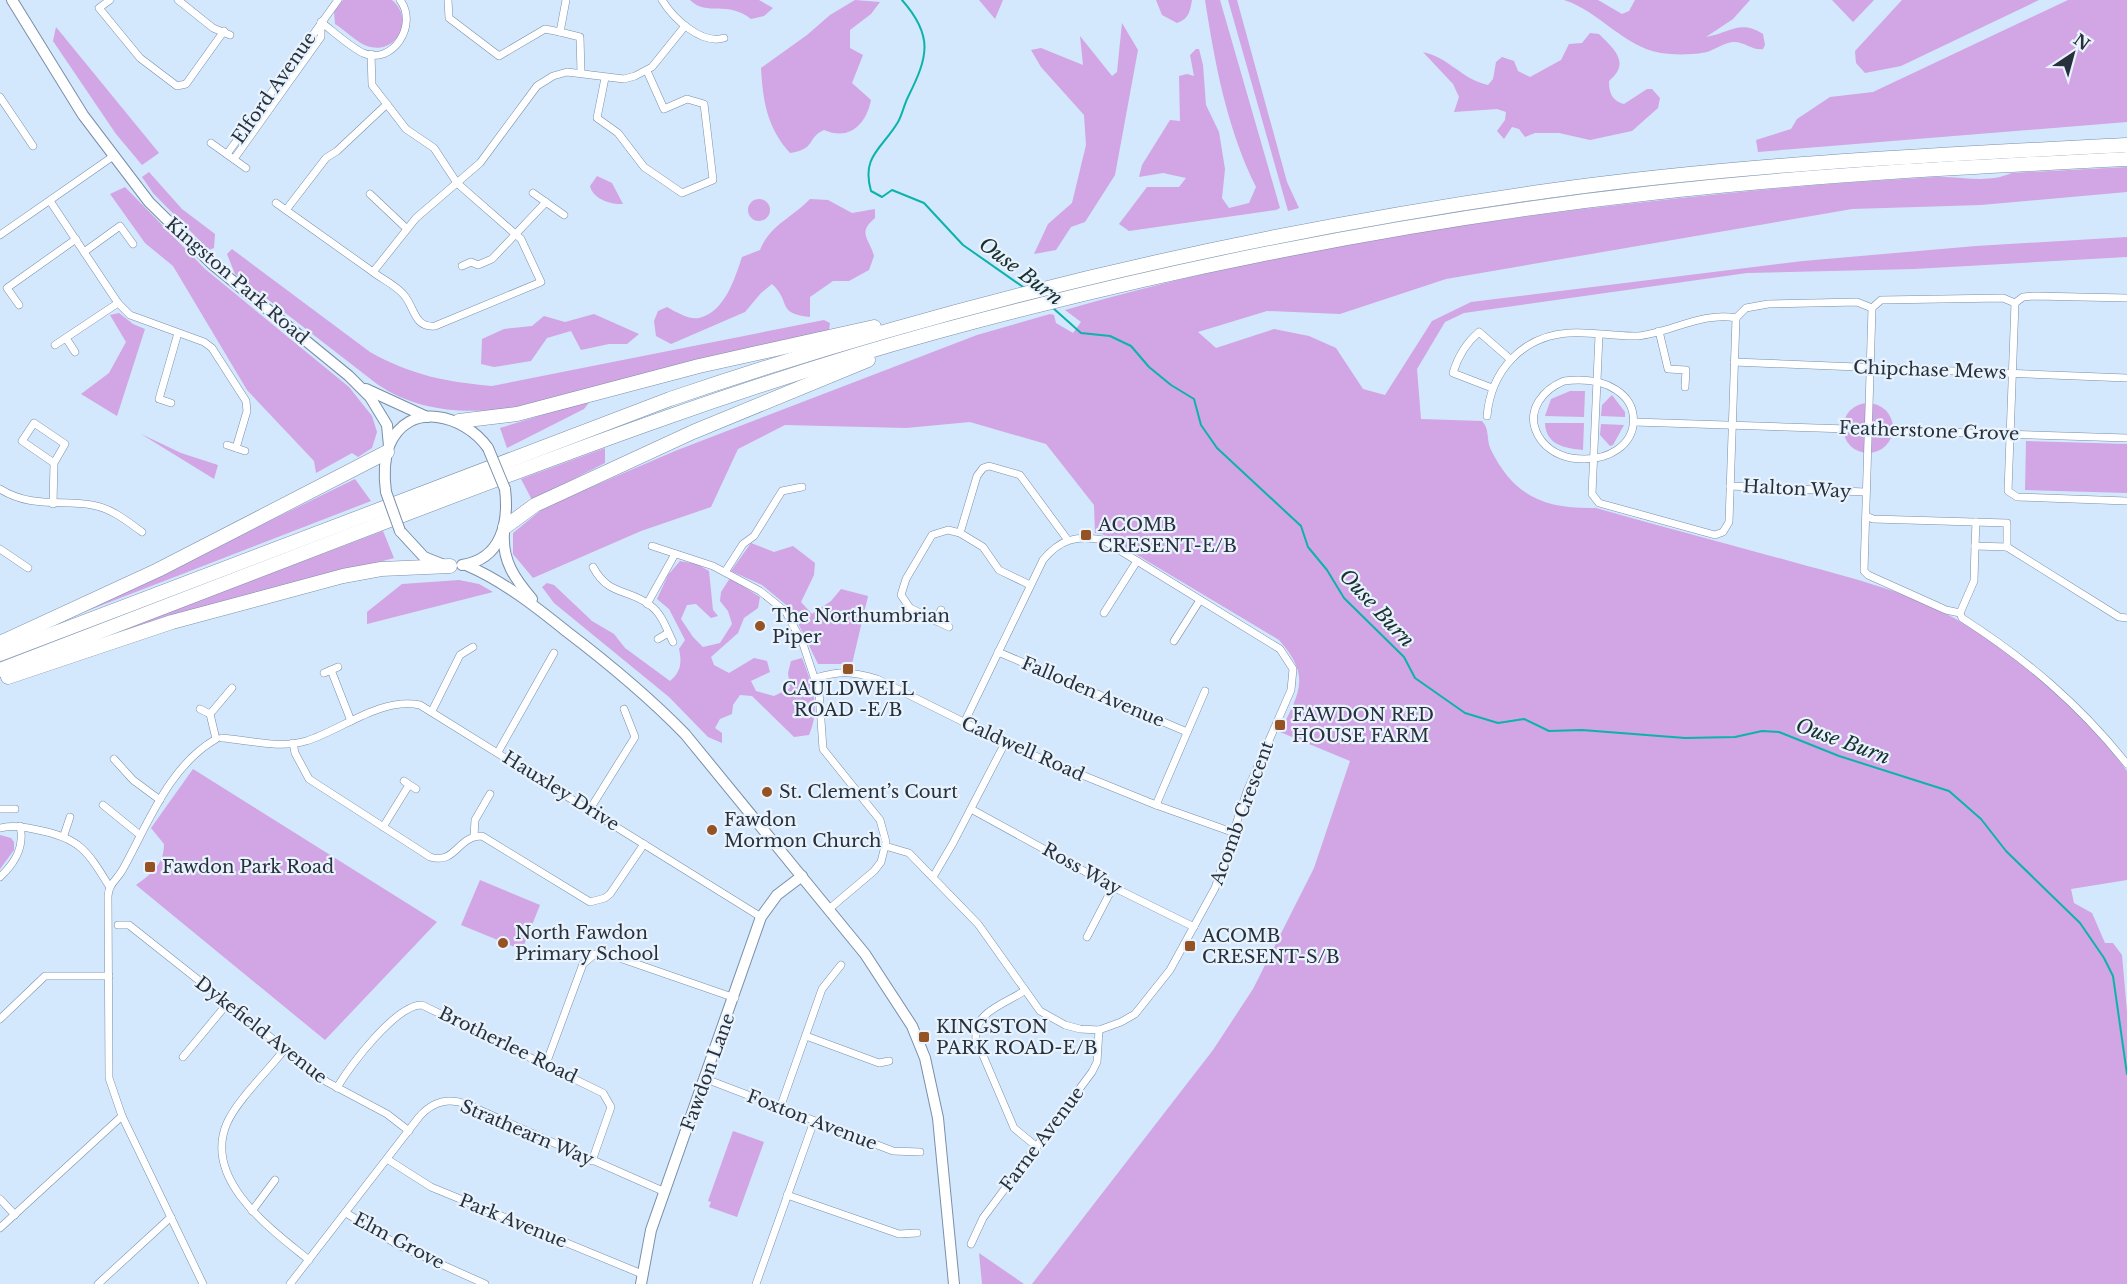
<svg xmlns="http://www.w3.org/2000/svg" width="2127" height="1284" viewBox="0 0 2127 1284" font-family="'Libre Baskerville',serif">
<style>
.green{fill:#d2a5e4}
.lines{fill:none;stroke-linecap:round;stroke-linejoin:round}
.stream{stroke:#0cb3a9;stroke-width:2}
.street-casing{stroke:#798fa9;stroke-width:8}
.secondary-casing{stroke:#798fa9;stroke-width:12}
.highway-casing{stroke:#798fa9;stroke-width:15}
.street{stroke:#fff;stroke-width:7}
.secondary{stroke:#fff;stroke-width:10}
.highway{stroke:#fff;stroke-width:14}
.secondary-bridge-casing{stroke:#798fa9;stroke-width:12;stroke-linecap:butt}
.secondary-bridge{stroke:#fff;stroke-width:10}
.poi-dot{fill:#955223;stroke:#e9f3fe;stroke-width:2}
.labels{text-anchor:middle;dominant-baseline:central;stroke-width:4.5;stroke-linejoin:round;paint-order:stroke}
.street-label{font-size:18px;fill:#27303b;stroke:#e9f3fe}
.poi-label{font-size:18px;fill:#27303b;stroke:#e9f3fe;text-anchor:start}
.water-label{font-size:20px;font-style:italic;fill:#19302e;stroke:#e9f3fe}
</style>
<rect width="100%" height="100%" fill="#d3e7fd"/>
<g class="green">
<path d="M343,0H392C416,20 396,56 367,46C356,42 345,30 335,24L334,12Z"/>
<path d="M690,0H759L773,8L764,16L751,19C728,0 707,17 690,0Z"/>
<path d="M855,0L880,2L871,14L850,30V48L863,55L852,83L871,100C866,125 849,141 824,130C806,138 817,149 790,153C767,127 763,102 761,68L807,35L830,15Z"/>
<path d="M979,0H1003L995,19Z"/>
<path d="M1156,0H1192C1190,11 1189,19 1177,23L1162,15Z"/>
<path d="M1205,0H1220L1280,208L1276,210L1129,231L1119,224L1147,187H1179L1186,178L1163,173L1139,177L1142,165L1170,120L1180,121L1179,76L1187,74L1194,76L1190,55L1196,49H1199L1203,65L1206,105L1219,132L1225,169L1222,198L1229,208L1249,203L1256,187C1227,129 1215,64 1205,0Z"/>
<path d="M1228,0H1237L1287,182L1299,208L1288,211Z"/>
<path d="M1564,0H1598L1622,14L1629,11L1635,0H1750L1733,19L1706,37C1729,33 1740,19 1763,34L1765,45L1763,49C1753,51 1744,41 1733,42C1724,43 1716,49 1707,52C1695,55 1673,55 1661,53C1624,47 1599,11 1564,0Z"/>
<path d="M1832,0H1874L1853,22Z"/>
<path d="M1902,0H2039L1901,66L1865,73L1856,63L1855,51Z"/>
<path d="M2068,0H2127V122L1758,152L1756,140L1791,129L1797,119L1830,97L1873,92Z"/>
<path d="M1122,23L1138,50L1115,175L1085,222L1071,227L1056,250L1034,254L1048,224L1072,203L1086,145L1084,115L1041,67L1031,50L1041,48L1083,65L1080,36L1112,76L1117,72Z"/>
<path d="M56,27L159,153L142,165L116,134L53,41Z"/>
<path d="M1590,33L1599,34C1614,49 1631,63 1609,81C1609,93 1612,101 1624,104L1647,89H1652L1660,98L1658,108L1632,131L1590,140L1559,133H1535L1525,137L1519,129L1512,127L1504,139L1497,131L1505,120L1506,112L1497,109L1454,112L1459,97L1453,84L1423,52C1448,57 1463,80 1488,85L1493,79L1496,62L1502,57L1514,61L1518,71L1530,77L1561,60L1569,44L1582,43Z"/>
<path d="M2127,167V192L1981,205L1852,209L1446,279L1340,314L1267,311L1198,332L1216,348L1274,329L1309,336L1336,348L1363,389L1385,395L1432,321L1471,302L1803,261L1976,246L2127,237V257L1914,269L1747,273L1464,313L1445,322L1417,369L1421,419L1482,421C1490,429 1486,440 1491,450C1515,498 1546,509 1596,508C1660,526 1723,543 1786,560C1843,576 1902,589 1954,618C2021,656 2080,709 2127,771V880L2071,889L2074,903L2092,913L2105,943H2113L2122,955L2127,1012V1284H1032L1213,1050L1253,989L1314,868L1350,761L1280,732C1299,693 1312,677 1279,640L1102,534L1095,533L1094,505L1046,444L970,422L906,428L785,425L738,449L711,507L641,531L533,578L513,554V533L545,507L675,451L977,335L1050,314L1054,315L1056,323L1073,333L1081,322L1065,310C1281,247 1507,215 1730,193C1798,186 1867,181 1936,177C1963,176 1986,184 2012,173Z"/>
<path d="M149,172L182,209L215,234L214,248L209,250L204,245L153,193L142,177Z"/>
<path d="M597,176L612,183L623,204C611,205 593,199 590,186Z"/>
<path d="M125,187L205,269L349,387L372,416L377,432L372,448L358,457L352,453L316,473L314,461L247,390L173,266L145,243L110,194Z"/>
<circle cx="759" cy="210" r="11"/>
<path d="M810,199L828,200L852,213L875,209V218C857,233 869,238 874,256L869,270L849,281H833L810,297V317C775,313 792,302 772,284L761,293L745,312L671,344L656,336L654,321L658,311L667,307C676,312 689,320 699,318C725,312 735,278 742,257L760,250C769,226 793,217 810,199Z"/>
<path d="M232,249L370,352C411,375 446,382 492,386L824,320L830,323L829,330L531,405C478,414 424,416 377,384L235,274L227,254Z"/>
<path d="M119,313L133,324L145,329L117,416L81,394L109,373L126,342L110,315Z"/>
<path d="M594,314L639,334L627,344H609L581,350L571,331L547,338L531,361L494,367L481,364L482,339L504,329L532,326L544,316L565,322Z"/>
<path d="M1570,391H1585L1584,417L1545,416L1551,399Z"/>
<path d="M1612,395L1625,412V417L1601,416L1602,405Z"/>
<path d="M591,400L584,409L507,448L500,428Z"/>
<circle cx="1868" cy="428" r="25"/>
<path d="M1545,423H1584L1583,450C1564,448 1546,445 1545,423Z"/>
<path d="M1601,424L1624,425L1613,445L1610,446L1600,435Z"/>
<path d="M141,434L181,453L218,465L214,479Z"/>
<path d="M2026,441L2127,444V493L2025,490Z"/>
<path d="M605,448V463L532,500L521,479Z"/>
<path d="M355,479L371,501L84,612Z"/>
<path d="M383,531L394,558L111,634Z"/>
<path d="M751,543L774,552L793,546L815,563L814,575L801,602L812,614L831,601L841,589L868,596L852,664H818L791,609L762,585L731,571Z"/>
<path d="M680,561L697,564L709,571L713,610L718,616L711,618L696,604L687,605L681,619L693,637L703,647L720,643L732,624L728,611L720,601L721,592L730,578L760,597L758,608L744,618L738,633L711,657L714,665L729,673L754,658L767,661L770,672L751,681L756,691L774,696L790,688L788,673L791,661L802,658C812,684 821,707 809,735L794,737L752,696L740,695L733,705L732,714L720,719L715,728L722,733V743L708,737L669,697L554,603L542,587L547,583L554,585L592,621L614,634L625,648L670,681C681,672 682,663 679,649L685,640L669,609L657,599L668,575Z"/>
<path d="M459,580L479,584L493,592L367,624V612L402,584Z"/>
<path d="M193,769L437,922L325,1040L136,885C151,874 164,865 164,844L151,828Z"/>
<path d="M0,835L11,838L14,842V850L0,869Z"/>
<path d="M480,880L540,905L522,950L461,925Z"/>
<path d="M733,1131L764,1142L737,1217L709,1207L711,1202L708,1201Z"/>
<path d="M979,1253L1024,1284H982Z"/>
</g>
<g class="lines">
<g class="stream">
<path d="M902,0C934,36 928,57 908,97C904,105 902,115 898,122C882,149 861,156 871,191L882,197L892,190L924,203L963,245L1026,289"/>
<path d="M1053,308L1081,333L1110,336L1131,346L1149,367L1171,385L1194,399L1201,425L1217,448L1301,526L1308,547L1327,570L1344,598L1404,657L1415,678L1465,713L1498,723L1524,719L1549,731L1582,730L1685,738L1735,737L1762,731L1779,732L1839,756L1949,791L1981,819L2006,851L2080,923L2104,958L2113,976L2127,1074"/>
</g>
<g class="street-casing">
<g id="street">
<path d="M110,0L99,8L140,58L177,86L186,84L224,31"/>
<path d="M178,0L213,28L230,35"/>
<path d="M448,0L449,18L499,56L545,29L560,32L566,0"/>
<path d="M662,0C673,18 701,45 724,38"/>
<path d="M321,22C334,32 349,46 363,53C392,66 419,25 400,0"/>
<path d="M560,32L580,37L581,73"/>
<path d="M371,54L372,85L406,129L434,148L457,183L521,239L541,282L435,326C414,328 415,308 404,295C397,286 382,279 373,272"/>
<path d="M605,78L597,118L618,133L644,167L682,193L713,180L704,104L687,99L664,109L647,71"/>
<path d="M0,97L33,146"/>
<path d="M211,143L246,168"/>
<path d="M227,154L338,0"/>
<path d="M234,159L321,37V22"/>
<path d="M533,193L564,215"/>
<path d="M370,194L406,228"/>
<path d="M50,201L118,303L130,315L204,342L212,348L246,401L247,411L236,448"/>
<path d="M276,203L373,272L416,218L480,163L537,86L553,76L567,72L624,79L635,76L652,67L685,26"/>
<path d="M286,210L326,158L337,151L387,104"/>
<path d="M0,235L112,157"/>
<path d="M84,252L120,226L133,244"/>
<path d="M462,266L471,262L478,265L492,259L546,202"/>
<path d="M2015,303L2008,491L2017,497L2127,501"/>
<path d="M19,305L7,288L76,239"/>
<path d="M1872,308L1864,571L1868,575L1946,610L1960,613L1962,618C2026,659 2079,704 2127,764"/>
<path d="M1659,331L1668,369L1686,370L1685,387"/>
<path d="M1599,335L1592,494L1599,503L1715,535L1723,532L1729,522L1736,318"/>
<path d="M66,338L75,352"/>
<path d="M55,345L118,303"/>
<path d="M1734,362L2127,378"/>
<path d="M1564,381C1659,370 1652,470 1571,458C1556,455 1542,446 1536,431C1527,409 1544,389 1564,381Z"/>
<path d="M1492,388L1453,373C1458,356 1466,343 1479,332L1510,359"/>
<path d="M171,403L159,399L178,333"/>
<path d="M1487,416C1491,371 1522,336 1569,333C1591,331 1615,337 1638,336C1669,333 1704,311 1736,318L1746,308L1768,304L1857,302L1872,308L1881,300L2003,298L2015,303L2023,297L2034,296L2127,298"/>
<path d="M1634,422L2127,438"/>
<path d="M227,445L245,451"/>
<path d="M1730,486L1865,492"/>
<path d="M0,489C30,508 60,500 92,505C111,508 127,521 142,532"/>
<path d="M53,504L54,463L22,441L34,423L65,444L54,463"/>
<path d="M1866,516L1873,519L2007,523V547"/>
<path d="M1976,522L1975,546L2007,547L2119,617L2127,618"/>
<path d="M960,533L977,476L983,468L989,466L1020,475L1067,539"/>
<path d="M652,546L713,566L760,591L786,612L803,644L819,692L823,749L880,820L886,842L881,862L874,871L829,909"/>
<path d="M0,549L28,568"/>
<path d="M593,567C609,597 629,588 651,606C662,614 667,630 673,642"/>
<path d="M725,572L743,544L754,536L782,491L802,487"/>
<path d="M647,604L675,554"/>
<path d="M1104,613L1137,561"/>
<path d="M1960,613L1974,581L1975,546"/>
<path d="M936,621L941,610"/>
<path d="M949,627L910,608L901,595L906,579L932,535L948,530L960,533L983,547L999,570L1030,585"/>
<path d="M658,639L668,633"/>
<path d="M1174,641L1200,600"/>
<path d="M998,652L1187,732"/>
<path d="M331,670L351,721"/>
<path d="M324,673L338,667"/>
<path d="M815,678C841,671 851,671 877,679L1018,749L1156,805L1232,832"/>
<path d="M200,709L210,714L232,688"/>
<path d="M432,711L460,655L473,647"/>
<path d="M222,738C248,740 280,749 306,741C342,730 380,697 420,705L761,917"/>
<path d="M293,743L295,753L309,779L430,857C456,865 457,836 482,836L590,902L605,898L610,894L644,844"/>
<path d="M498,752L554,653"/>
<path d="M114,759L133,780L160,800"/>
<path d="M404,781L416,789"/>
<path d="M103,805L140,835"/>
<path d="M1156,805L1205,691"/>
<path d="M0,809H15"/>
<path d="M590,809L635,737L624,709"/>
<path d="M971,809L1113,887L1194,927"/>
<path d="M383,827L409,785"/>
<path d="M0,828C14,825 24,827 38,830C79,838 87,850 109,886"/>
<path d="M64,835L70,817"/>
<path d="M474,836L475,820L490,794"/>
<path d="M885,846L909,853L978,924L1040,1011L1065,1025L1080,1029L1099,1030L1121,1022L1135,1014L1170,970L1215,888L1247,791L1291,690L1293,669L1280,649L1103,540C1077,535 1060,539 1043,560L964,723"/>
<path d="M0,877C15,863 25,847 20,826"/>
<path d="M933,877L953,843L1005,743"/>
<path d="M118,925H129L327,1082L387,1114L409,1131"/>
<path d="M1087,937L1113,887"/>
<path d="M1024,991C1005,1004 973,1012 976,1039L1014,1128L1037,1147"/>
<path d="M0,1019L45,976H109"/>
<path d="M806,1036L879,1063L889,1061"/>
<path d="M284,1050C267,1072 238,1099 227,1123C202,1180 272,1230 309,1260"/>
<path d="M183,1057L227,1004"/>
<path d="M546,1064L583,964L595,954L605,953L735,998"/>
<path d="M706,1079L893,1151L920,1152"/>
<path d="M337,1088C349,1066 397,1004 422,1005L603,1093L611,1107L592,1161"/>
<path d="M780,1108L822,989L841,965"/>
<path d="M387,1159L431,1187L642,1274"/>
<path d="M787,1195L899,1234L917,1233"/>
<path d="M0,1199L15,1215"/>
<path d="M252,1211L275,1180"/>
<path d="M346,1213L398,1245L485,1284"/>
<path d="M0,1228L122,1116"/>
<path d="M971,1244L983,1218L1092,1072L1097,1062L1099,1030"/>
<path d="M98,1284L171,1217"/>
<path d="M203,1284L122,1116L109,1078L108,896C109,883 117,880 123,869C148,824 169,766 216,739L210,714"/>
<path d="M290,1284L419,1117C432,1102 447,1097 466,1104L665,1192"/>
<path d="M756,1284L814,1121"/>
</g>
</g>
<g class="secondary-casing">
<g id="secondary">
<path d="M12,0L83,115L149,202L212,264L349,376L370,397L387,425L389,446"/>
<path d="M366,389L427,417"/>
<path d="M386,492C384,477 384,460 389,446C408,399 465,415 488,448"/>
<path d="M400,531L424,557L444,565"/>
<path d="M504,533C502,561 515,579 532,599"/>
<path d="M462,565C502,559 509,522 505,489"/>
<path d="M466,565C503,581 535,606 566,631C608,663 648,696 685,734L865,954L912,1026L925,1058L938,1118L954,1284"/>
<path d="M641,1284L651,1230L761,917L777,895L802,876"/>
</g>
</g>
<g class="highway-casing">
<g id="highway">
<path d="M459,421L517,414L699,366L874,327"/>
<path d="M505,527L535,505L693,432L868,360"/>
<path d="M0,643L158,570L387,452"/>
<path d="M0,654L670,399C955,302 1248,233 1547,191C1739,164 1933,155 2127,145"/>
<path d="M0,670C134,619 268,567 403,515C579,448 754,382 936,332C1171,268 1410,220 1652,193C1810,175 1969,167 2127,159"/>
<path d="M8,677L172,622L343,576L381,569L450,566"/>
</g>
</g>
<use href="#street" class="street"/>
<use href="#secondary" class="secondary"/>
<use href="#highway" class="highway"/>
<g class="secondary-bridge-casing">
<g id="secondary-bridge">
<path d="M488,448L505,489"/>
<path d="M386,492L400,531"/>
</g>
</g>
<use href="#secondary-bridge" class="secondary-bridge"/>
</g>
<g class="poi-dot">
<rect x="1080" y="529" width="12" height="12" rx="3"/>
<circle cx="760" cy="626" r="6"/>
<rect x="842" y="663" width="12" height="12" rx="3"/>
<rect x="1274" y="719" width="12" height="12" rx="3"/>
<circle cx="767" cy="792" r="6"/>
<circle cx="712" cy="830" r="6"/>
<rect x="144" y="861" width="12" height="12" rx="3"/>
<circle cx="503" cy="943" r="6"/>
<rect x="1184" y="940" width="12" height="12" rx="3"/>
<rect x="918" y="1031" width="12" height="12" rx="3"/>
</g>
<g class="labels">
<g class="street-label">
<text transform="translate(274 88) rotate(-55)">Elford Avenue</text>
<text transform="translate(237 281) rotate(41)">Kingston Park Road</text>
<text transform="translate(1930 370) rotate(2)">Chipchase Mews</text>
<text transform="translate(1929 431) rotate(2)">Featherstone Grove</text>
<text transform="translate(1797 489) rotate(3)">Halton Way</text>
<text transform="translate(1093 692) rotate(23)">Falloden Avenue</text>
<text transform="translate(1023 749) rotate(24)">Caldwell Road</text>
<text transform="translate(561 791) rotate(32)">Hauxley Drive</text>
<text transform="translate(1242 813) rotate(-70)">Acomb Crescent</text>
<text transform="translate(1082 869) rotate(29)">Ross Way</text>
<text transform="translate(261 1030) rotate(38)">Dykefield Avenue</text>
<text transform="translate(508 1045) rotate(26)">Brotherlee Road</text>
<text transform="translate(708 1072) rotate(-70)">Fawdon Lane</text>
<text transform="translate(812 1120) rotate(21)">Foxton Avenue</text>
<text transform="translate(527 1133) rotate(23)">Strathearn Way</text>
<text transform="translate(1042 1139) rotate(-53)">Farne Avenue</text>
<text transform="translate(513 1221) rotate(22)">Park Avenue</text>
<text transform="translate(399 1241) rotate(28)">Elm Grove</text>
</g>
<g class="poi-label">
<text x="1098" y="525">ACOMB<tspan x="1098" dy="21">CRESENT-E/B</tspan></text>
<text x="772" y="616">The Northumbrian<tspan x="772" dy="21">Piper</tspan></text>
<text x="848" y="689" text-anchor="middle">CAULDWELL<tspan x="848" dy="21">ROAD -E/B</tspan></text>
<text x="1292" y="715">FAWDON RED<tspan x="1292" dy="21">HOUSE FARM</tspan></text>
<text x="779" y="792">St. Clement’s Court</text>
<text x="724" y="820">Fawdon<tspan x="724" dy="21">Mormon Church</tspan></text>
<text x="162" y="867">Fawdon Park Road</text>
<text x="515" y="933">North Fawdon<tspan x="515" dy="21">Primary School</tspan></text>
<text x="1202" y="936">ACOMB<tspan x="1202" dy="21">CRESENT-S/B</tspan></text>
<text x="936" y="1027">KINGSTON<tspan x="936" dy="21">PARK ROAD-E/B</tspan></text>
</g>
<g class="water-label">
<text transform="translate(1021 271) rotate(37)">Ouse Burn</text>
<text transform="translate(1377 608) rotate(47)">Ouse Burn</text>
<text transform="translate(1843 741) rotate(20)">Ouse Burn</text>
</g>
</g>
<g transform="translate(2073 54) rotate(36)" stroke="#e9f3fe" stroke-width="4.5" paint-order="stroke">
<path d="M0-4.5L10 22L0 15L-10 22Z" fill="#27303b"/>
<text y="-9" font-size="16" font-weight="bold" text-anchor="middle" fill="#27303b">N</text>
</g>
</svg>
